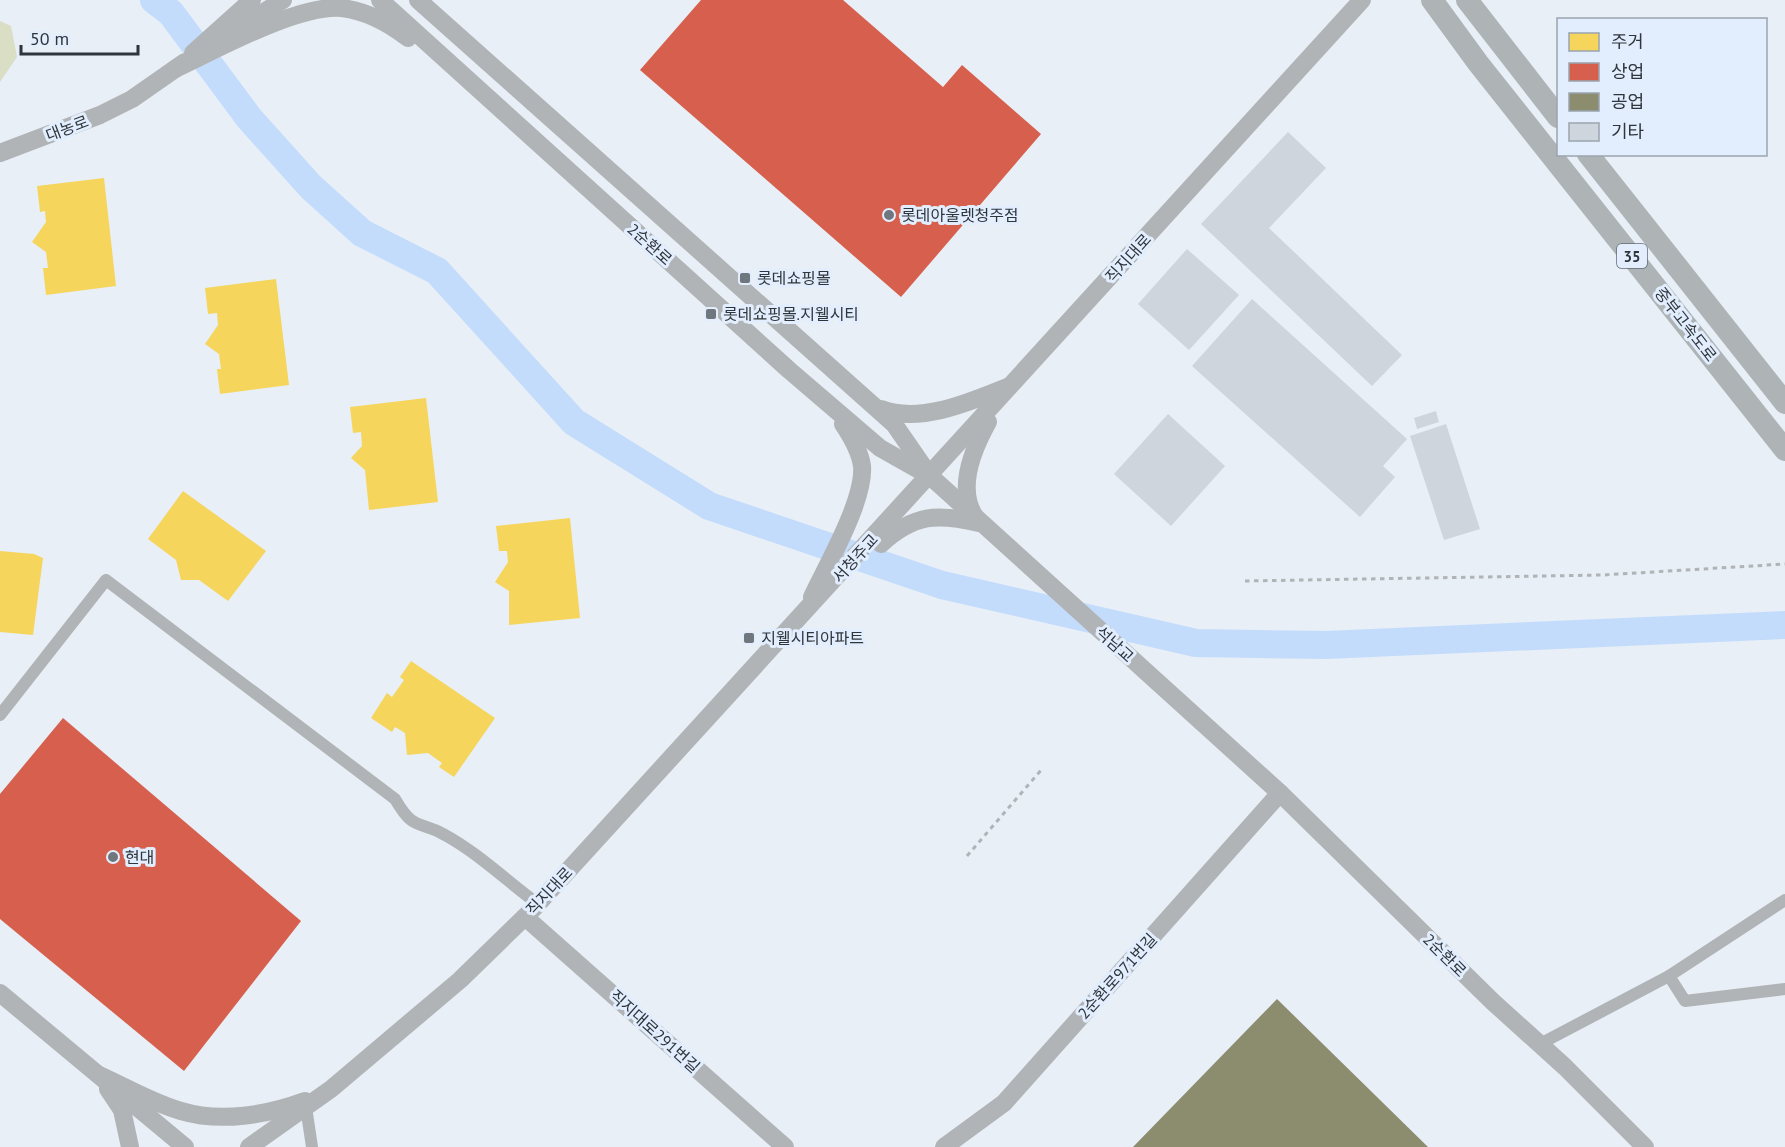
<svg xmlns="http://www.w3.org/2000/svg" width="1785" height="1147" viewBox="0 0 1785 1147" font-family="'PT Sans','Noto Sans KR',sans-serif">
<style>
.green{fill:#dadec4}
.homes{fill:#f6d55c}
.shops{fill:#d6604d}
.industry{fill:#8c8c6e}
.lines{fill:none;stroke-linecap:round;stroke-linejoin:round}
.river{stroke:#c3dcfb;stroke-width:28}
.building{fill:#cfd5dc}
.path{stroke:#b1b4b7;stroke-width:3;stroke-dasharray:4.5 4.5;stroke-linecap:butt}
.street{stroke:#b1b4b6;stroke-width:12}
.secondary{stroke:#b1b4b6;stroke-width:18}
.highway{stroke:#aeb3b6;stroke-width:22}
.poi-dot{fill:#70767d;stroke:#e2eefd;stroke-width:2}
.labels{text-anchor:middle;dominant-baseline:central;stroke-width:6;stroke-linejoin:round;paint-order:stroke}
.shield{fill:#e2eefd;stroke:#656c76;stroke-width:1.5}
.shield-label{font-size:15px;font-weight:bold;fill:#2f353c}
.street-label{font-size:16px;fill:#2f353c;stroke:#e2eefd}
.poi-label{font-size:16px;fill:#2f353c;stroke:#e2eefd;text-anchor:start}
</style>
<rect width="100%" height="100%" fill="#e8eff7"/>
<path class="green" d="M0,21L11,26L17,57L0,82Z"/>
<g class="homes">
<path d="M104,178L116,286L46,295L43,268H48L46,252L32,242L46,222L45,211L40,212L37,186Z"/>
<path d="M276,279L289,385L220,394L217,369H221L219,354L205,344L218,325L217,313L208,314L205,288Z"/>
<path d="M426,398L438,502L369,510L365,470L351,458L362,446L361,432L353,433L350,407Z"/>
<path d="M183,491L266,551L228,601L199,580H181L176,560L148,539Z"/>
<path d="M570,518L580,618L509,625V591L495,582L508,562L507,551H499L496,526Z"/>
<path d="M0,551L34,554L43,558L33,635L0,632Z"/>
<path d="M411,661L495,718L454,777L439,767L442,763L428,753L407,755L405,733L395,727L392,732L371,718L387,693L392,697L404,680L400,677Z"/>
</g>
<g class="shops">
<path d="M701,0H843L943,87L962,65L1041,134L901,297L640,70Z"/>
<path d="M63,718L301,921L184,1071L0,919V794Z"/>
</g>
<path class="industry" d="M1277,999L1428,1147H1133Z"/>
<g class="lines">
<path class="river" d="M154,0L171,13L249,118L311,187L362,233L437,271L574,422L709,506L942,585L1196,643L1326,645L1785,625"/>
</g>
<g class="building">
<path d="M1288,132L1326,168L1269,228L1402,355L1372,386L1201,224Z"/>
<path d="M1187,249L1239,295L1189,350L1138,304Z"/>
<path d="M1252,299L1407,439L1383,466L1395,477L1360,517L1192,366Z"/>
<path d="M1436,411L1439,422L1417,429L1414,418Z"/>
<path d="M1168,414L1225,466L1171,526L1114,474Z"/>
<path d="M1446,424L1480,529L1444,540L1410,436Z"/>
</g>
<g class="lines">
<g class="path">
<path d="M1245,581L1603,575L1785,564"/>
<path d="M967,856L1042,769"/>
</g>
<g class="street">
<path d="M0,715L106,580L395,799C415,833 418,819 445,835C478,853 508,882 538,904"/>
<path d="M1669,976L1685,1001L1785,989"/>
<path d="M1540,1044L1669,976L1785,900"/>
<path d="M306,1107L312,1147"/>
</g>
<g class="secondary">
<path d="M380,0L789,370L880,448L926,474"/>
<path d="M418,0L894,424L930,476L1280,793L1493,1002L1565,1067L1645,1147"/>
<path d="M231,33L283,0"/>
<path d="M193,53L252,0"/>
<path d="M175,69C216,50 298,4 342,8C366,11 390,24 408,38"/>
<path d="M0,153L100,115L132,99L185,62"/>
<path d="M881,409C920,424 970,402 1007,387"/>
<path d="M974,515C957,487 973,449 988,422"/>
<path d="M881,544C914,514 937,513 979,523"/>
<path d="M812,597C827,565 865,500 862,466C860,451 851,436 843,424"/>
<path d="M525,917L785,1147"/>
<path d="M0,993L185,1147"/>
<path d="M99,1075C126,1087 153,1103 181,1111C221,1123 267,1115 305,1101"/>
<path d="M108,1089L122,1110L130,1147"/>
<path d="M249,1147L331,1089L460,980L534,908L1362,0"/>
<path d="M944,1147L1004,1103L1280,793"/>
</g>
<g class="highway">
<path d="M1432,0L1478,63L1785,450"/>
<path d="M1467,0L1558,117"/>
<path d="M1588,154L1785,403"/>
</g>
</g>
<g class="poi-dot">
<circle cx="889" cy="215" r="6"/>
<rect x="739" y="272" width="12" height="12" rx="3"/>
<rect x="705" y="308" width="12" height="12" rx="3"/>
<rect x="743" y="632" width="12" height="12" rx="3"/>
<circle cx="113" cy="857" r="6"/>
</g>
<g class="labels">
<rect class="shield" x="1617" y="244" width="30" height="24" rx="4.5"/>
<g class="shield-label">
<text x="1632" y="256">35</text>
</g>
<g class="street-label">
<text transform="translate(67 128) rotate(-21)">대농로</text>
<text transform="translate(650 244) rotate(42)">2순환로</text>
<text transform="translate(1128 258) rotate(-48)">직지대로</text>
<text transform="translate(1686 324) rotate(52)">중부고속도로</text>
<text transform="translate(855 558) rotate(-48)">서청주교</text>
<text transform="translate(1115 644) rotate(42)">석남교</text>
<text transform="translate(549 891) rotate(-47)">직지대로</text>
<text transform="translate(1445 955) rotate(45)">2순환로</text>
<text transform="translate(1117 976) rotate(-48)">2순환로971번길</text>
<text transform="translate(655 1031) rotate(42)">직지대로291번길</text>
</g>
<g class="poi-label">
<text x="901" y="215">롯데아울렛청주점</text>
<text x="757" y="278">롯데쇼핑몰</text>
<text x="723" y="314">롯데쇼핑몰.지웰시티</text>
<text x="761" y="638">지웰시티아파트</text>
<text x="125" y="857">현대</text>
</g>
</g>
<rect x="1557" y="18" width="210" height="138" fill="#e2eefd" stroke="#9aa4b0" stroke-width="1.5"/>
<rect x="1569" y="33" width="30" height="18" fill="#f6d55c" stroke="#9aa4b0" stroke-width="1.5"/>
<text x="1611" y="48" font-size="18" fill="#2f353c">주거</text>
<rect x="1569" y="63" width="30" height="18" fill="#d6604d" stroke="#9aa4b0" stroke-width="1.5"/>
<text x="1611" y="78" font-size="18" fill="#2f353c">상업</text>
<rect x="1569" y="93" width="30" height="18" fill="#8c8c6e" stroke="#9aa4b0" stroke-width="1.5"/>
<text x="1611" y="108" font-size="18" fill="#2f353c">공업</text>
<rect x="1569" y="123" width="30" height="18" fill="#cfd5dc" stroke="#9aa4b0" stroke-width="1.5"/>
<text x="1611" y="138" font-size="18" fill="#2f353c">기타</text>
<path d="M21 45v9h117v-9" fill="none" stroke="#2f353c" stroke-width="3"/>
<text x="30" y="45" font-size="18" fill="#2f353c" stroke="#e2eefd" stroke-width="4.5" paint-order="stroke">50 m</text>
</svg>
